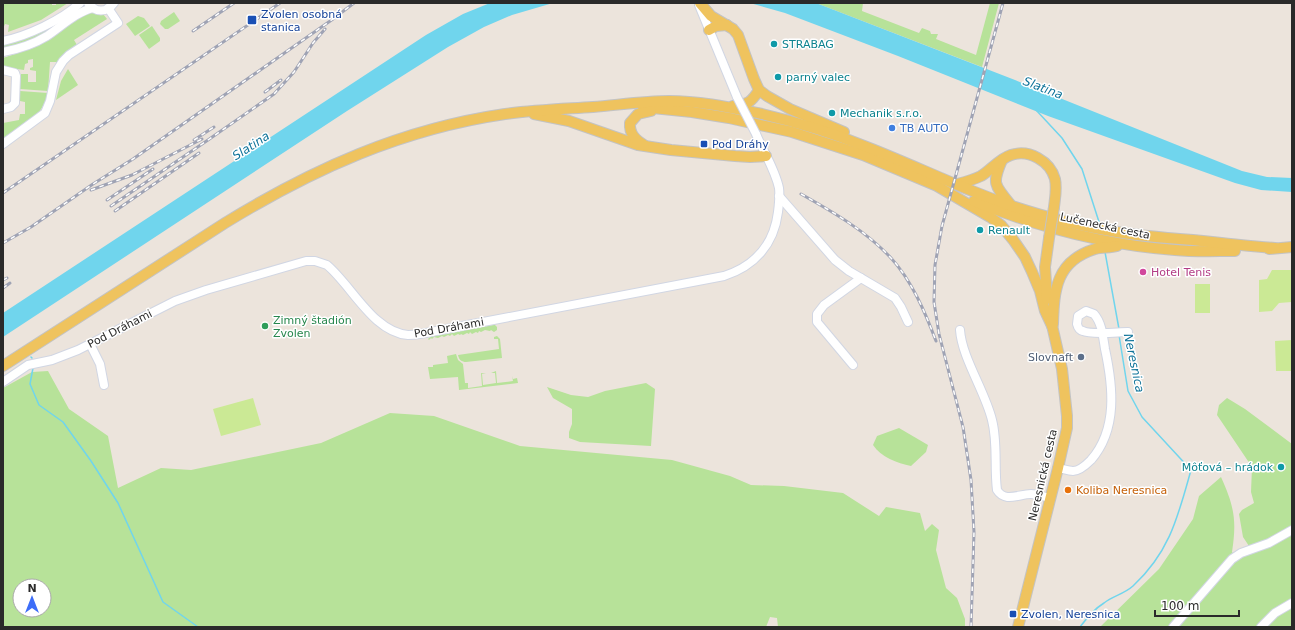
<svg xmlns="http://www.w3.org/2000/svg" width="1295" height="630" viewBox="0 0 1295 630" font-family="'DejaVu Sans',sans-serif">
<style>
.green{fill:#b7e299;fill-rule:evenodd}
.pitch{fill:#cbe995}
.water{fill:#70d5ed}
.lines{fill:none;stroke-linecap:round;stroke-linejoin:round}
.stream{stroke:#70d5ed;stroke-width:1.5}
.minor-casing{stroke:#d1d6e3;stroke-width:10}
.major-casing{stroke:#c3c3c3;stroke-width:12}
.minor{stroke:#fff;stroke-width:8}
.major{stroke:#efc35e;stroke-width:10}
.rail-casing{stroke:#9fa3b4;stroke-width:3}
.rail{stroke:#fff;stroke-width:1.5;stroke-dasharray:4.5;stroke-linecap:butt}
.minor-bridge-casing{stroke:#d1d6e3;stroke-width:10;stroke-linecap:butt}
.major-bridge-casing{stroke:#c3c3c3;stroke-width:12;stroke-linecap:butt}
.minor-bridge{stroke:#fff;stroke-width:8}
.major-bridge{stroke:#efc35e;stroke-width:10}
.transit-dot{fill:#1a4fb4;stroke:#fff;stroke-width:1.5}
.culture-dot{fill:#0f9aa8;stroke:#fff;stroke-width:1.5}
.shop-dot{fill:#3f7fe0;stroke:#fff;stroke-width:1.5}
.hotel-dot{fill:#d1479c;stroke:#fff;stroke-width:1.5}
.leisure-dot{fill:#2e9e5b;stroke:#fff;stroke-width:1.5}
.service-dot{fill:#5c6f8a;stroke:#fff;stroke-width:1.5}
.food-dot{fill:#e8710a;stroke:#fff;stroke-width:1.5}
.labels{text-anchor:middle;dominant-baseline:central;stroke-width:3;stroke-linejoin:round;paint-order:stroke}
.transit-label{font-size:11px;fill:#164399;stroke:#fff;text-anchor:start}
.culture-label{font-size:11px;fill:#0d838f;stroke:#fff;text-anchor:start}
.shop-label{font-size:11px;fill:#366cbe;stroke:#fff;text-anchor:start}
.street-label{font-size:11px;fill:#2a2a2a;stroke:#fff}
.hotel-label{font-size:11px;fill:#b23c85;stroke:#fff;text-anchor:start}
.leisure-label{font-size:11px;fill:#27864d;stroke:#fff;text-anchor:start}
.service-label{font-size:11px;fill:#4e5e75;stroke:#fff;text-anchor:end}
.food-label{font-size:11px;fill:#c56008;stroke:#fff;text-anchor:start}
.water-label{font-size:12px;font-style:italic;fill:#0f7399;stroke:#fff}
</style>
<rect width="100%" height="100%" fill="#ece4dc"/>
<g class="green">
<path d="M3,3H52V5H56V3H68L41,20L8,32L9,25L5,24L3,29Z"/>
<path d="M84,3L87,6C61,23 35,43 3,48V45C31,39 64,24 84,3Z"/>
<path d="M816,3H863L862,11L919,33L922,28L930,31L931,34H938L936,39L976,55L990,3H999L982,67Z"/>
<path d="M91,11L103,14L107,19L74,40L77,45L56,67V62H50L48,91L20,89L21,74H28V82H36V71L30,70V68L33,67V59L28,60V63L25,64L24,70L3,67V58L33,48L49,40L77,18Z"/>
<path d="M174,12L180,21L168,29H165L160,24L161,21Z"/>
<path d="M138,16L144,18L150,26L135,36L126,24Z"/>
<path d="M152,26L160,38V41L149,49L139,35Z"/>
<path d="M68,69L78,85L56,100L61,81Z"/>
<path d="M20,91L48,93C44,116 20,127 3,139V123L19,120L20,114H25V102L20,101Z"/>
<path d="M493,325H495L497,327V330L494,332L491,330L490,331L485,330L481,332L479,331L478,333L476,332L472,334L470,332L469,334L467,333L463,335L461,334L460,335L458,334L454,336L452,334L450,336L448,335L444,337L442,336L438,338L434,337L432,339L431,338L429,340L428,339L430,337Z"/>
<path d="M497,336L500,339L502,358L466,362C462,362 459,360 458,355L499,349L498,339H494V337Z"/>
<path d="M456,354L458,360L463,364L465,383H468V388L482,386L481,373L486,374H482L483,385L496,383L495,373H491L496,371L497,383L513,381L512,376L513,379L517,378L518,383L459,390L458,377L430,379L428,367H433V365L448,363L447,356Z"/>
<path d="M48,371L69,409L108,436L118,488L161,468L191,470L321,443L390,413L434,416L520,446L672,460L730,476L751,485L784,486L843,493L879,516L886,507L920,513L925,531L932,524L939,530L936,550L946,588L957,598L965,619V627H778L777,618L770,617L766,627H3V388L32,372ZM20,586H44V610H20Z"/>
<path d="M646,383L655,389L651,446L580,442L569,438V432L572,424V409L553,398L547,387L571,395L588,397L605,391Z"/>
<path d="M1227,398L1245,409L1292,444V527L1273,539L1249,546L1243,537L1239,514L1242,510L1254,503L1251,492L1252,467L1217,415L1219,405Z"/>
<path d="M899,428L928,445L926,452L911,466C897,463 881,457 873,445L877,436Z"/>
<path d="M1221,477C1234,506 1237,520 1232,552L1238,559L1292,535V627H1100L1159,569L1193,519L1199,496Z"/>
</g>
<g class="pitch">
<path d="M1272,270H1292V302L1279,303L1272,311L1259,312V280L1267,279Z"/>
<rect x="1195" y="284" width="15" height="29"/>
<path d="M1292,340V371H1276L1275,341Z"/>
<path d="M253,398L261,425L221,436L213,409Z"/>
</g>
<g class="water">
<path d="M490,3H553L512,15L484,27L448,47L347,111L3,337V313L426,35L463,14Z"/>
<path d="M750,3H816L1015,80L1242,171L1267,177L1292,178V192L1261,190L1235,183L1048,116L898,56L785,13Z"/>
</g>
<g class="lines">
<g class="stream">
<path d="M1036,110L1062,138L1082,169L1100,225"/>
<path d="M1105,252L1119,329"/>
<path d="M31,357L32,358"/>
<path d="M33,368L30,384L39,405L63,422L91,461L118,503L163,602L198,627"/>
<path d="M1080,627C1087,618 1094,609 1104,603C1113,596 1124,594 1133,586C1170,552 1178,516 1191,470L1142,417L1128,391L1119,335"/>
</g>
<g class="minor-casing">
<g id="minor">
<path d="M88,3C95,13 107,13 114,3"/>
<path d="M699,5L737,97"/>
<path d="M3,41C27,36 62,20 80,3"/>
<path d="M3,52C19,49 34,44 47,36C62,26 76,12 93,8"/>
<path d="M3,70L15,73L16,76L15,103L11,107L3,109"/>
<path d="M3,144L45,113L50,101L56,72L63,61L69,55L118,23L108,8"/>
<path d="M779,196L835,260L849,271L895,298L901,307L908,322"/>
<path d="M960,330C962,358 985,391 992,420C998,443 994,467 997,490C1005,503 1019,494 1031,494C1037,494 1044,497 1050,498"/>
<path d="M90,344L100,364L104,385"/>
<path d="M853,365L817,322V314L824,305L861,278"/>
<path d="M3,382L28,365L52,360L78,350L175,301L206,290L306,261H315L327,265C352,286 373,332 408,335C417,335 427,333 436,331L724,276C755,266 774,244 778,212C779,204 780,196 779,188C775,169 763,151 756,134"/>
<path d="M1058,468C1063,469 1069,471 1073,471C1080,471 1087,464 1091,460C1118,429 1113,386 1105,349C1103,337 1102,323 1094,314L1086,311L1078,316L1077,324C1078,328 1079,330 1083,331C1091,335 1118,332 1128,332"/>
<path d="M1173,627L1232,559L1241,553L1269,543L1292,530"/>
<path d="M1261,627L1275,613L1292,603"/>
</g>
</g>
<g class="major-casing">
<g id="major">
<path d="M700,3L711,16L733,29L738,35L754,79L759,90L767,96L790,109L844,132"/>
<path d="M709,30L716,26L727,25"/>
<path d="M733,106C748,104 751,103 759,90"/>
<path d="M643,107L692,112L729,118L792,132L863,155L937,186L990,217L1001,225L1014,241L1025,257L1032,272L1040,291L1045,311L1052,326"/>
<path d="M534,114L569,121L638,145L671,150L735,156L750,157L766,156"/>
<path d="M644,145C636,140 629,134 630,123L638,114L651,111"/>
<path d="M1002,160C992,183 994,185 1010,204"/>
<path d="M957,184C965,182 973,180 981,176C991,170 999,159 1011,155C1029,149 1050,161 1055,179C1057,189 1055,198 1054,207"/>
<path d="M974,201C1038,227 1106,245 1175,250C1195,252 1215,251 1235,251"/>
<path d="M1269,249L1292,247"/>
<path d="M1047,299L1045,267L1049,238"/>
<path d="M1053,324C1054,290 1056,261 1095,249C1102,247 1110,248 1117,246"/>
<path d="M3,366L225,223C313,169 402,129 505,114C534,110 563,109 593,107C618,105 644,101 669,101C701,101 732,108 762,114C797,122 833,133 867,147C916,166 964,190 1015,207C1046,217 1078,226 1111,231C1138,236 1165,238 1193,240C1220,243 1247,246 1275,248"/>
<path d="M1018,627L1058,468L1067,428V416L1062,369L1051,321"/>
</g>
</g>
<use href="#minor" class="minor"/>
<use href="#major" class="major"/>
<g class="rail-casing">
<g id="rail">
<path d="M193,31L234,3"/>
<path d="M265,92L281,80"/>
<path d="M194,140L214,127"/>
<path d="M91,190L132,175L202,139"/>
<path d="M3,193L280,3"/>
<path d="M801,194C833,212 866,231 891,258C912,281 925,312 936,341"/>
<path d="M107,200L153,169"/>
<path d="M111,206L208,140L274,94L294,72L313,43L325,29"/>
<path d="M115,211L199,153"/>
<path d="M3,243L31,227L93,184L133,159L333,19L354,3"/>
<path d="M3,280L7,278"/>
<path d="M3,288L10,283"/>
<path d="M971,627L974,532L971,480L963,427L939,334L934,302L935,265L942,226L1003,3"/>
</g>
</g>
<use href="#rail" class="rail"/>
<g class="minor-bridge-casing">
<path id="minor-bridge" d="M737,97L756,134"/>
</g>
<g class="major-bridge-casing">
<path id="major-bridge" d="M1049,238L1054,207"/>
</g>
<use href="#minor-bridge" class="minor-bridge"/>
<use href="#major-bridge" class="major-bridge"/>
</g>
<g class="transit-dot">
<rect x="247" y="15" width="10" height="10" rx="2"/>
<rect x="700" y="140" width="8" height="8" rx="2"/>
<rect x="1009" y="610" width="8" height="8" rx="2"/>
</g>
<g class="culture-dot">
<circle cx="774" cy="44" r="4"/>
<circle cx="778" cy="77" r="4"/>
<circle cx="832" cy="113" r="4"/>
<circle cx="980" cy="230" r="4"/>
<circle cx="1281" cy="467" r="4"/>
</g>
<circle class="shop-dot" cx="892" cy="128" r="4"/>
<circle class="hotel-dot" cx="1143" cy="272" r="4"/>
<circle class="leisure-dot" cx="265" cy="326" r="4"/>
<circle class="service-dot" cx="1081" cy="357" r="4"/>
<circle class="food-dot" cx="1068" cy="490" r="4"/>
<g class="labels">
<g class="transit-label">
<text x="261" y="14">Zvolen osobná<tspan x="261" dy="13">stanica</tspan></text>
<text x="712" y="144">Pod Dráhy</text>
<text x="1021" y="614">Zvolen, Neresnica</text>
</g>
<g class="culture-label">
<text x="782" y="44">STRABAG</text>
<text x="786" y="77">parný valec</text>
<text x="840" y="113">Mechanik s.r.o.</text>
<text x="988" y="230">Renault</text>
<text x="1273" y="467" text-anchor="end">Môťová – hrádok</text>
</g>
<g class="shop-label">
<text x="900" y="128">TB AUTO</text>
</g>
<g class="street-label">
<text transform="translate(1105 226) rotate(12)">Lučenecká cesta</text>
<text transform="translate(449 328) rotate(-10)">Pod Dráhami</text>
<text transform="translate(120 329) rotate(-27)">Pod Dráhami</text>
<text transform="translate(1043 475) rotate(-77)">Neresnická cesta</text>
</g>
<g class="hotel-label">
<text x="1151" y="272">Hotel Tenis</text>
</g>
<g class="leisure-label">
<text x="273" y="320">Zimný štadión<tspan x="273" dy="13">Zvolen</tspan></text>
</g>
<g class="service-label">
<text x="1073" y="357">Slovnaft</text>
</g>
<g class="food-label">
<text x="1076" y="490">Koliba Neresnica</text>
</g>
<g class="water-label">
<text transform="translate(1043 88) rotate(21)">Slatina</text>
<text transform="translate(251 146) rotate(-33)">Slatina</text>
<text transform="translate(1134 363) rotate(78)">Neresnica</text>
</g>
</g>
<rect width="1295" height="630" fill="none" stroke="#2a2a2a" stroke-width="8"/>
<g transform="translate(32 598)"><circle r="19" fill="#ffffff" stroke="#aaaaaa"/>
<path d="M0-3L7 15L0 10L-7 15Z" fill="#3d6df8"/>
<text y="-6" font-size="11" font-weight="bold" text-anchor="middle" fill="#2a2a2a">N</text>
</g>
<path d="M1155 610v6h84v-6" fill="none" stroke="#2a2a2a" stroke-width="2"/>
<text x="1161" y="610" font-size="12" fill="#2a2a2a" stroke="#ffffff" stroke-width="3" paint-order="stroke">100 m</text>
</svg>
